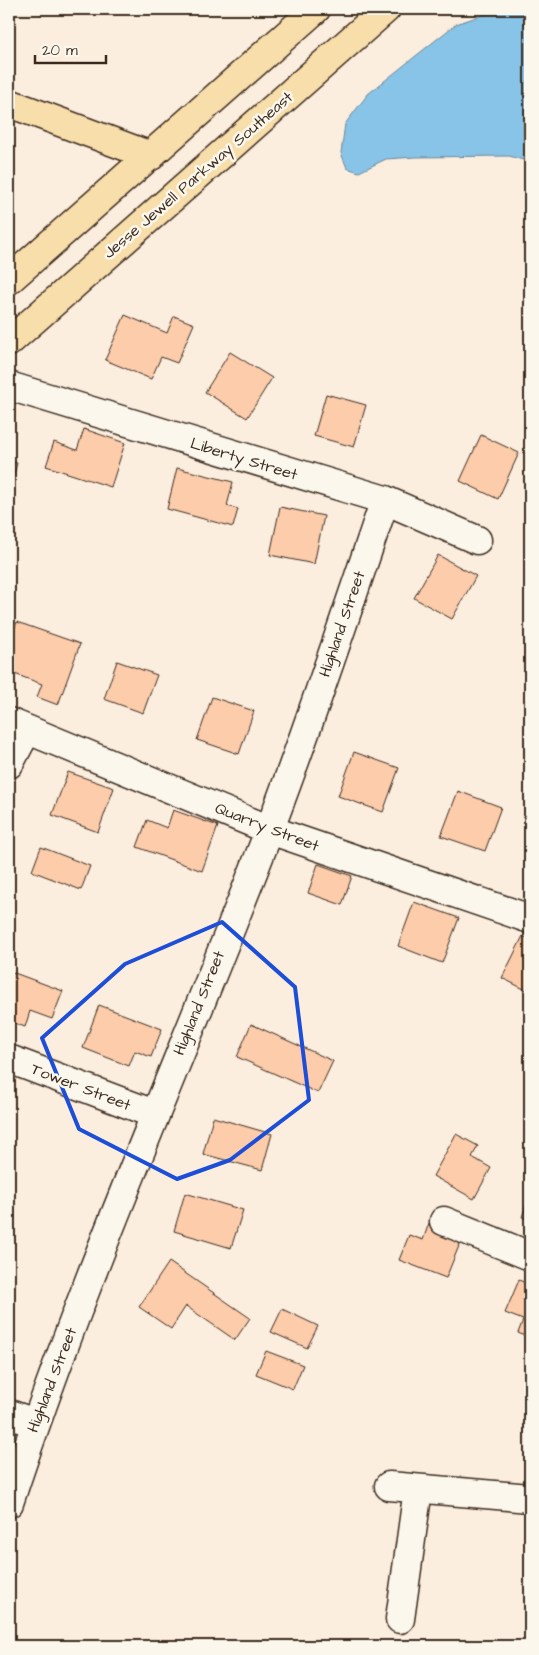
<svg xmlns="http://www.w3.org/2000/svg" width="539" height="1655" viewBox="0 0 539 1655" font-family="'Architects Daughter',sans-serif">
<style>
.water{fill:#88c4e8;stroke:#698697}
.building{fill:#fcccab;stroke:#3b2a1e}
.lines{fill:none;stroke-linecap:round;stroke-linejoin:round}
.minor-casing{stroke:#3b2a1e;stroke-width:31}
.major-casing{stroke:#3b2a1e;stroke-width:31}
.minor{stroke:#fbf7ec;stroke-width:28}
.major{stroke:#f8deab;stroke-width:28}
.marked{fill:none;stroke:#1d4ed8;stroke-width:4;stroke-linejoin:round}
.labels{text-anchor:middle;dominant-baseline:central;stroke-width:5;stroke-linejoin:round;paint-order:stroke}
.street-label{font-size:16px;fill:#3b2a1e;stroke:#fbf7ec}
</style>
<rect width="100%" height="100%" fill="#fbeedf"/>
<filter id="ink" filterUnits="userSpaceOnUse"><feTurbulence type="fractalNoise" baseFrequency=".02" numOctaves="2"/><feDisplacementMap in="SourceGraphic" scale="10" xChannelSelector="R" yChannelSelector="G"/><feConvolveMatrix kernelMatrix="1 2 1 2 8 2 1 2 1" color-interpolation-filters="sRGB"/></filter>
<g filter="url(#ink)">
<path class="water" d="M500,9H530V162L509,156L416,157L386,159L359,172L347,168L341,153L345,124L368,94L456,24Z"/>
<g class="building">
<path d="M125,315L167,333L174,316L194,324L177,363L161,357L151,379L105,360Z"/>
<path d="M230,352L272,378L247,418L205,392Z"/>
<path d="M326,394L366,405L354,447L314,436Z"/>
<path d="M84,429L125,443L111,487L46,466L54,442L77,450Z"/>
<path d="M481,435L519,453L498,499L460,481Z"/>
<path d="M9,461L17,463L9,494Z"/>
<path d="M177,468L233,482L227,506L238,509L233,527L167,509Z"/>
<path d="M280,507L324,516L314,564L270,555Z"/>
<path d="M438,555L476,576L452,619L414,598Z"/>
<path d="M17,622L80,644L58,705L37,697L42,684L9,672V643Z"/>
<path d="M117,661L157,675L143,713L104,699Z"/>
<path d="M212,697L254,711L239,754L197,740Z"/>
<path d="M354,752L399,768L383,812L338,796Z"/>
<path d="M68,772L114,788L98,832L52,815Z"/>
<path d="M458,791L501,807L485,851L441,836Z"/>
<path d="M173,810L218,826L202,871L137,847L147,820L167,828Z"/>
<path d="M41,847L90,866L81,890L32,871Z"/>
<path d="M318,864L352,876L342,905L308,893Z"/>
<path d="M414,902L459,918L442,963L398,946Z"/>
<path d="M523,936L530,940V992L502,978Z"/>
<path d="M9,971L63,991L52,1019L30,1011L25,1027L9,1021Z"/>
<path d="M99,1005L162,1029L151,1057L135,1051L129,1066L83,1048Z"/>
<path d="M251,1024L333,1061L318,1093L237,1057Z"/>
<path d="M213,1117L272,1134L262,1170L203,1154Z"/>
<path d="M456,1134L478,1146L472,1157L491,1168L474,1199L433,1176Z"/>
<path d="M185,1193L243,1210L231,1248L174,1231Z"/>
<path d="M530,1194V1220L522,1217Z"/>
<path d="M429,1223L463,1236L446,1278L399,1260L409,1235L423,1240Z"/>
<path d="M169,1262L250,1318L235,1340L186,1306L171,1329L139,1307Z"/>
<path d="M519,1280L530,1285V1338L518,1333L523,1320L505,1313Z"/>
<path d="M282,1309L318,1326L307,1348L271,1332Z"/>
<path d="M266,1351L303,1365L293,1389L256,1374Z"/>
</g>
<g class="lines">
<g class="minor-casing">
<g id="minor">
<path d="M9,386L385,500L477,540"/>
<path d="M9,722L270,830L530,919"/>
<path d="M9,764L27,730"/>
<path d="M9,1059L154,1114"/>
<path d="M444,1221L530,1256"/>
<path d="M9,1414L35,1423"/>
<path d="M389,1486L530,1498"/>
<path d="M9,1503C84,1274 183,1055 269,831C311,722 347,610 385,500"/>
<path d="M400,1619L418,1489"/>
</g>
</g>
<g class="major-casing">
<g id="major">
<path d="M9,103L151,156"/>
<path d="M9,280L316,9"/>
<path d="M9,342L386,9"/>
</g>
</g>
<use href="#minor" class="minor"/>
<use href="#major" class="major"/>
</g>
</g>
<path class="marked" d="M222,922L295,987L309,1100L230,1160L177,1179L79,1129L42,1038L125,964Z"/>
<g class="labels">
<g class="street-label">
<text transform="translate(198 175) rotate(-41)">Jesse Jewell Parkway Southeast</text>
<text transform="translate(244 459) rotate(17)">Liberty Street</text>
<text transform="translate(342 624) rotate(-71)">Highland Street</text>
<text transform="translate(267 827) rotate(21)">Quarry Street</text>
<text transform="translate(199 1003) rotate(-68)">Highland Street</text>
<text transform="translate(81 1087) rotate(21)">Tower Street</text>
<text transform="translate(52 1380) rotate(-69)">Highland Street</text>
</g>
</g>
<rect width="539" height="1655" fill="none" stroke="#fbf7ec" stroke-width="30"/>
<rect x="15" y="15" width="509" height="1625" fill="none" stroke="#3b2a1e" stroke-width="2" filter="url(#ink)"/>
<path d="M35 55v8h71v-8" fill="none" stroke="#3b2a1e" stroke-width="2.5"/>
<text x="42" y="55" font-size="15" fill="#3b2a1e" stroke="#fbf7ec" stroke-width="4" paint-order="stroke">20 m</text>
</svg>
